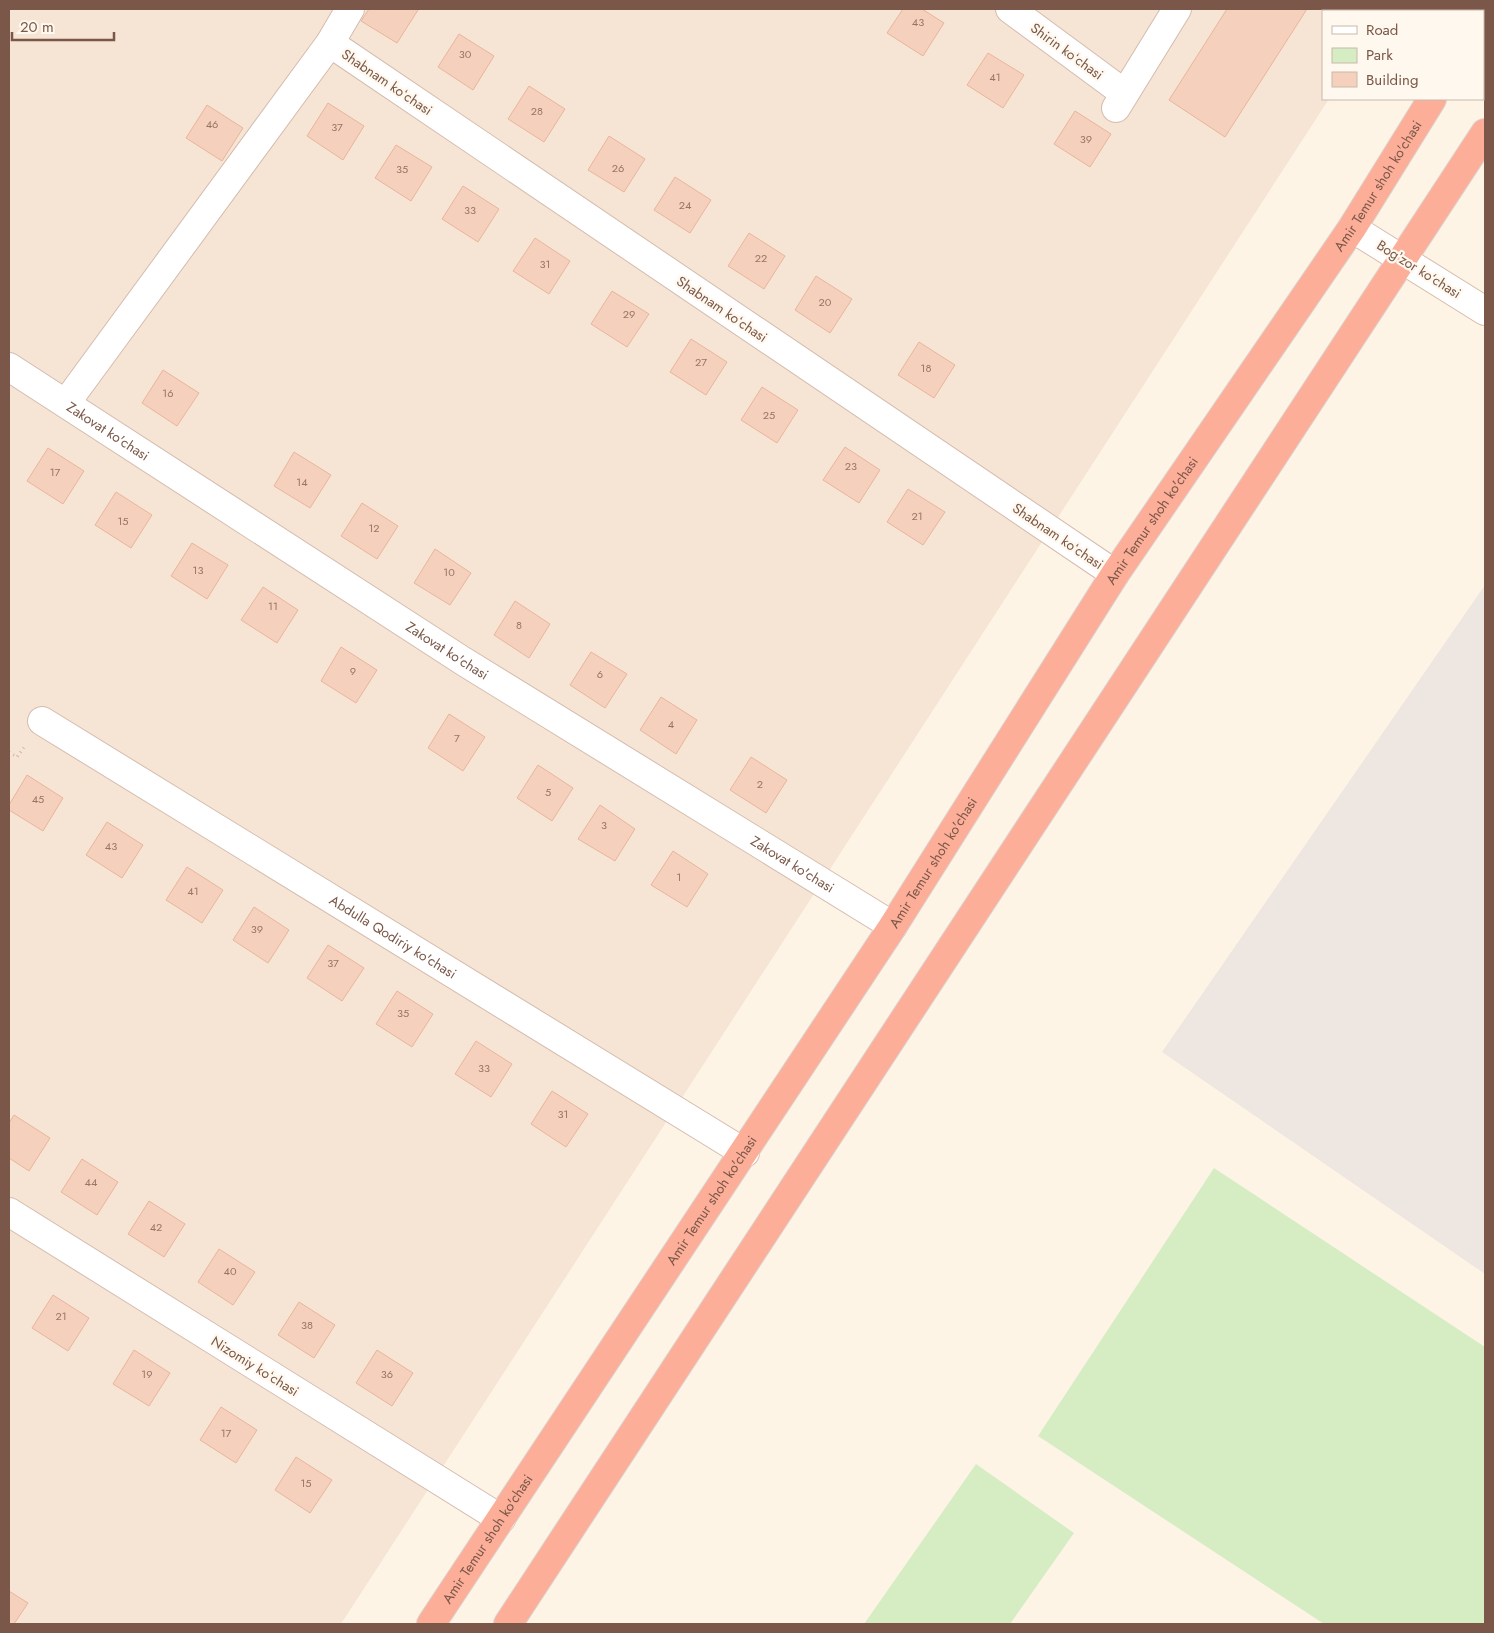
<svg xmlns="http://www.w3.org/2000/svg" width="1494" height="1633" viewBox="0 0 1494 1633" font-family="Jost,sans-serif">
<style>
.residential{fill:#f6e5d4}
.industrial{fill:#eee6e0}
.green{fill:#d6edc3}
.building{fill:#f5d0bc;stroke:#e9b59b}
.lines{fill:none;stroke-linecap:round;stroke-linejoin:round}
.street-casing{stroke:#d4bcae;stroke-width:30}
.secondary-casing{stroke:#d7bcaa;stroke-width:30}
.highway-casing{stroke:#dcd3cf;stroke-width:30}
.path{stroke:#dbb39e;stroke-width:3;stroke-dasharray:1 4;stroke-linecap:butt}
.street{stroke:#fff;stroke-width:28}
.secondary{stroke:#fff;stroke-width:28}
.highway{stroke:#fcae99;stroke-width:28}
.labels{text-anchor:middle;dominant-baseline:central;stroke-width:4.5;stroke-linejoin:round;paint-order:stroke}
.number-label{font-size:11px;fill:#997565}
.street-label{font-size:14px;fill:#7a5748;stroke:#fff8ee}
</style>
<rect width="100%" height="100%" fill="#fef4e6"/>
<path class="residential" d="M9,9H1387L1385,11H1323V99H1329L341,1624H9Z"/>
<path class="industrial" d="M1485,585V1274L1162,1052Z"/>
<g class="green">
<path d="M1214,1168L1485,1347V1624H1324L1038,1436Z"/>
<path d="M976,1464L1074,1533L1010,1624H864Z"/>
</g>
<g class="building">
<path d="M369,9H416L418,10L397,43L361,21Z"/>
<path d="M903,9H922L944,23L923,56L887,33Z"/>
<path d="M1227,9H1307L1225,137L1169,100Z"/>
<path d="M459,34L494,56L473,90L438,67Z"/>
<path d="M988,53L1024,75L1003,108L967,85Z"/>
<path d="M529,86L565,109L544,142L508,119Z"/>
<path d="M328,103L364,126L343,160L307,136Z"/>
<path d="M207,105L243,128L222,161L186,138Z"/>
<path d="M1075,111L1111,134L1090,167L1054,144Z"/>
<path d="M609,136L645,159L624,192L588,170Z"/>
<path d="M396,145L432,167L411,201L375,178Z"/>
<path d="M675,177L711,200L690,233L654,210Z"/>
<path d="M463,186L499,209L478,242L442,219Z"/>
<path d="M749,233L785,256L764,289L728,266Z"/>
<path d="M535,238L570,261L549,294L513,271Z"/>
<path d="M816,276L852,299L830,333L795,310Z"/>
<path d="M612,291L649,314L627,347L591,324Z"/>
<path d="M691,339L727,362L706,395L670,372Z"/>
<path d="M919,342L955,365L934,398L898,375Z"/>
<path d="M163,370L199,393L177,426L142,403Z"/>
<path d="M762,387L798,410L777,443L741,420Z"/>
<path d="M845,447L880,470L859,503L823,480Z"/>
<path d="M48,448L84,471L63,504L27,481Z"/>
<path d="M294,452L331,475L310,508L274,486Z"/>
<path d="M908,489L945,512L923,545L887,522Z"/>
<path d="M116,492L152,515L131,548L95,525Z"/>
<path d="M362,503L398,526L377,559L341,536Z"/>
<path d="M192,543L228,565L207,599L171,576Z"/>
<path d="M435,549L471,573L450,605L414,583Z"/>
<path d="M263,587L298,610L277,643L241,620Z"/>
<path d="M515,601L550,624L529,658L494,635Z"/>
<path d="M341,647L377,670L356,703L321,681Z"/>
<path d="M591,652L627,674L605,708L570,685Z"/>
<path d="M661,697L697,720L676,754L640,730Z"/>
<path d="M449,714L485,737L463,771L428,748Z"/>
<path d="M751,757L787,780L766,813L730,790Z"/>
<path d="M538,765L573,788L552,821L517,798Z"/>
<path d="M27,775L63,798L43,831L9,810V805Z"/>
<path d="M600,805L635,829L615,861L578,839Z"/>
<path d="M107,822L143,845L122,878L86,855Z"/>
<path d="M673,851L708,874L687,907L651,885Z"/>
<path d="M187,867L223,890L202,923L166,900Z"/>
<path d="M254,907L289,930L268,963L233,940Z"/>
<path d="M328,945L364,968L342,1001L307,978Z"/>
<path d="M397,991L433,1014L412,1047L376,1024Z"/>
<path d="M476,1041L512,1064L491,1097L455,1074Z"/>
<path d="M552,1091L588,1114L566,1147L531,1124Z"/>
<path d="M14,1115L50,1138L29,1171L9,1158V1123Z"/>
<path d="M82,1159L118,1182L97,1215L61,1192Z"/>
<path d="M149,1201L185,1224L164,1257L128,1234Z"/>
<path d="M219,1249L255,1272L233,1305L198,1282Z"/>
<path d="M53,1295L89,1318L68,1351L32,1328Z"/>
<path d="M299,1302L335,1325L314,1358L278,1335Z"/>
<path d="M134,1350L170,1373L149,1406L113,1384Z"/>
<path d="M377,1350L413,1373L392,1406L356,1383Z"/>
<path d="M221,1407L257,1430L236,1463L200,1440Z"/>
<path d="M296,1457L332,1480L310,1513L275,1490Z"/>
<path d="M9,1591L28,1603L14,1624H9Z"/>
</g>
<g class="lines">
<g class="street-casing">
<g id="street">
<path d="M1010,9L1124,93"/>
<path d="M330,43L1115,574"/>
<path d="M1116,108L1177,9"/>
<path id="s1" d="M9,367L463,661L893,926"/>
<path d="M66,403L330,43L350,9"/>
<path id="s2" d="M42,721L745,1153"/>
<path d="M9,1212L501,1519"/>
</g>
</g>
<g class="secondary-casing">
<path id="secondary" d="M1352,228L1485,311"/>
</g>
<g class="highway-casing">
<g id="highway">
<path d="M1483,17L1485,13"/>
<path id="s3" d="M431,1624L893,926L1115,574L1352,228L1432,99"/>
<path d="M508,1624L1485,133"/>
</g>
</g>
<path class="path" d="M9,752L17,757L25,746"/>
<use href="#street" class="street"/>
<use href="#secondary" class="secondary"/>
<use href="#highway" class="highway"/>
</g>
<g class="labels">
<g class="number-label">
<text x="918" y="22">43</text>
<text x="465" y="54">30</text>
<text x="995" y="77">41</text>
<text x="537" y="111">28</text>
<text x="212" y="124">46</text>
<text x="337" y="127">37</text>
<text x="1086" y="139">39</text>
<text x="618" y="168">26</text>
<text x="402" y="169">35</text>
<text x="685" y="205">24</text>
<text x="470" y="210">33</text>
<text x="761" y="258">22</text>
<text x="545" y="264">31</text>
<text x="825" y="302">20</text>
<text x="629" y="314">29</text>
<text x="701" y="362">27</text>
<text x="926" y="368">18</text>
<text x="168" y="393">16</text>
<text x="769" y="415">25</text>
<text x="851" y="466">23</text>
<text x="55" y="472">17</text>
<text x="302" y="482">14</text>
<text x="917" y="516">21</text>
<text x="123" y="521">15</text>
<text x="374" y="528">12</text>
<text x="198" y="570">13</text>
<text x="449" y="572">10</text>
<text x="273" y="606">11</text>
<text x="519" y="625">8</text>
<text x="353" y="671">9</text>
<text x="600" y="674">6</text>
<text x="671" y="724">4</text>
<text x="457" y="738">7</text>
<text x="760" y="784">2</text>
<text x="548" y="792">5</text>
<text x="38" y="799">45</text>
<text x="604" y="825">3</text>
<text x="111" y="846">43</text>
<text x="679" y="877">1</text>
<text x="193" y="891">41</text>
<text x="257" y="929">39</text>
<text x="333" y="963">37</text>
<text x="403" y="1013">35</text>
<text x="484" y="1068">33</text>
<text x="563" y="1114">31</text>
<text x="91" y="1182">44</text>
<text x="156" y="1227">42</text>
<text x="230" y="1271">40</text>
<text x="61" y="1316">21</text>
<text x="307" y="1325">38</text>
<text x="147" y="1374">19</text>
<text x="387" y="1374">36</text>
<text x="226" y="1433">17</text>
<text x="306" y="1483">15</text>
</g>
<g class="street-label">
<text transform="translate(1067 51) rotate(36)">Shirin koʻchasi</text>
<text transform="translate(387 82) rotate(34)">Shabnam koʻchasi</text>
<text stroke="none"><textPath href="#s3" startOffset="1722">Amir Temur shoh ko'chasi</textPath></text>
<text transform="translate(1419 269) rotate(32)">Bogʼzor ko‘chasi</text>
<text transform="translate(722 309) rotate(34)">Shabnam koʻchasi</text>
<text stroke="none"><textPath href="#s1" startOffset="118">Zakovat ko'chasi</textPath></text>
<text stroke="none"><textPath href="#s3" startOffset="1318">Amir Temur shoh ko'chasi</textPath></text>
<text transform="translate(1058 536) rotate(34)">Shabnam koʻchasi</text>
<text stroke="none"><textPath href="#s1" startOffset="522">Zakovat ko'chasi</textPath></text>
<text stroke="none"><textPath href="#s3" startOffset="912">Amir Temur shoh ko'chasi</textPath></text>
<text stroke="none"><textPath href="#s1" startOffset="928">Zakovat ko'chasi</textPath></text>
<text stroke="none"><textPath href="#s2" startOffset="412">Abdulla Qodiriy ko'chasi</textPath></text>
<text stroke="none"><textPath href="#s3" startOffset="508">Amir Temur shoh ko'chasi</textPath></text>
<text transform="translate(255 1366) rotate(32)">Nizomiy koʻchasi</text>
<text stroke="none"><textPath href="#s3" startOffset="102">Amir Temur shoh ko'chasi</textPath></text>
</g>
</g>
<rect width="1494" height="1633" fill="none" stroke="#7a5748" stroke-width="20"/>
<rect x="1322" y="10" width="162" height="90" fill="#fff8ee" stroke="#cab8ac"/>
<rect x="1332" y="26" width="25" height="8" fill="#ffffff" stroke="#cab8ac"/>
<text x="1366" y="35" font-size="15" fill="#7a5748">Road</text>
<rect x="1332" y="48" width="25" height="15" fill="#d6edc3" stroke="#cab8ac"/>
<text x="1366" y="60" font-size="15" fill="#7a5748">Park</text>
<rect x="1332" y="72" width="25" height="15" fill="#f5d0bc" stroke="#cab8ac"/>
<text x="1366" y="85" font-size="15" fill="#7a5748">Building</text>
<path d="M12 32v8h102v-8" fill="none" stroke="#7a5748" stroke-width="2.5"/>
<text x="20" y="32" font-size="15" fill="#7a5748" stroke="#fff8ee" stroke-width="4" paint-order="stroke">20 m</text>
</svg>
